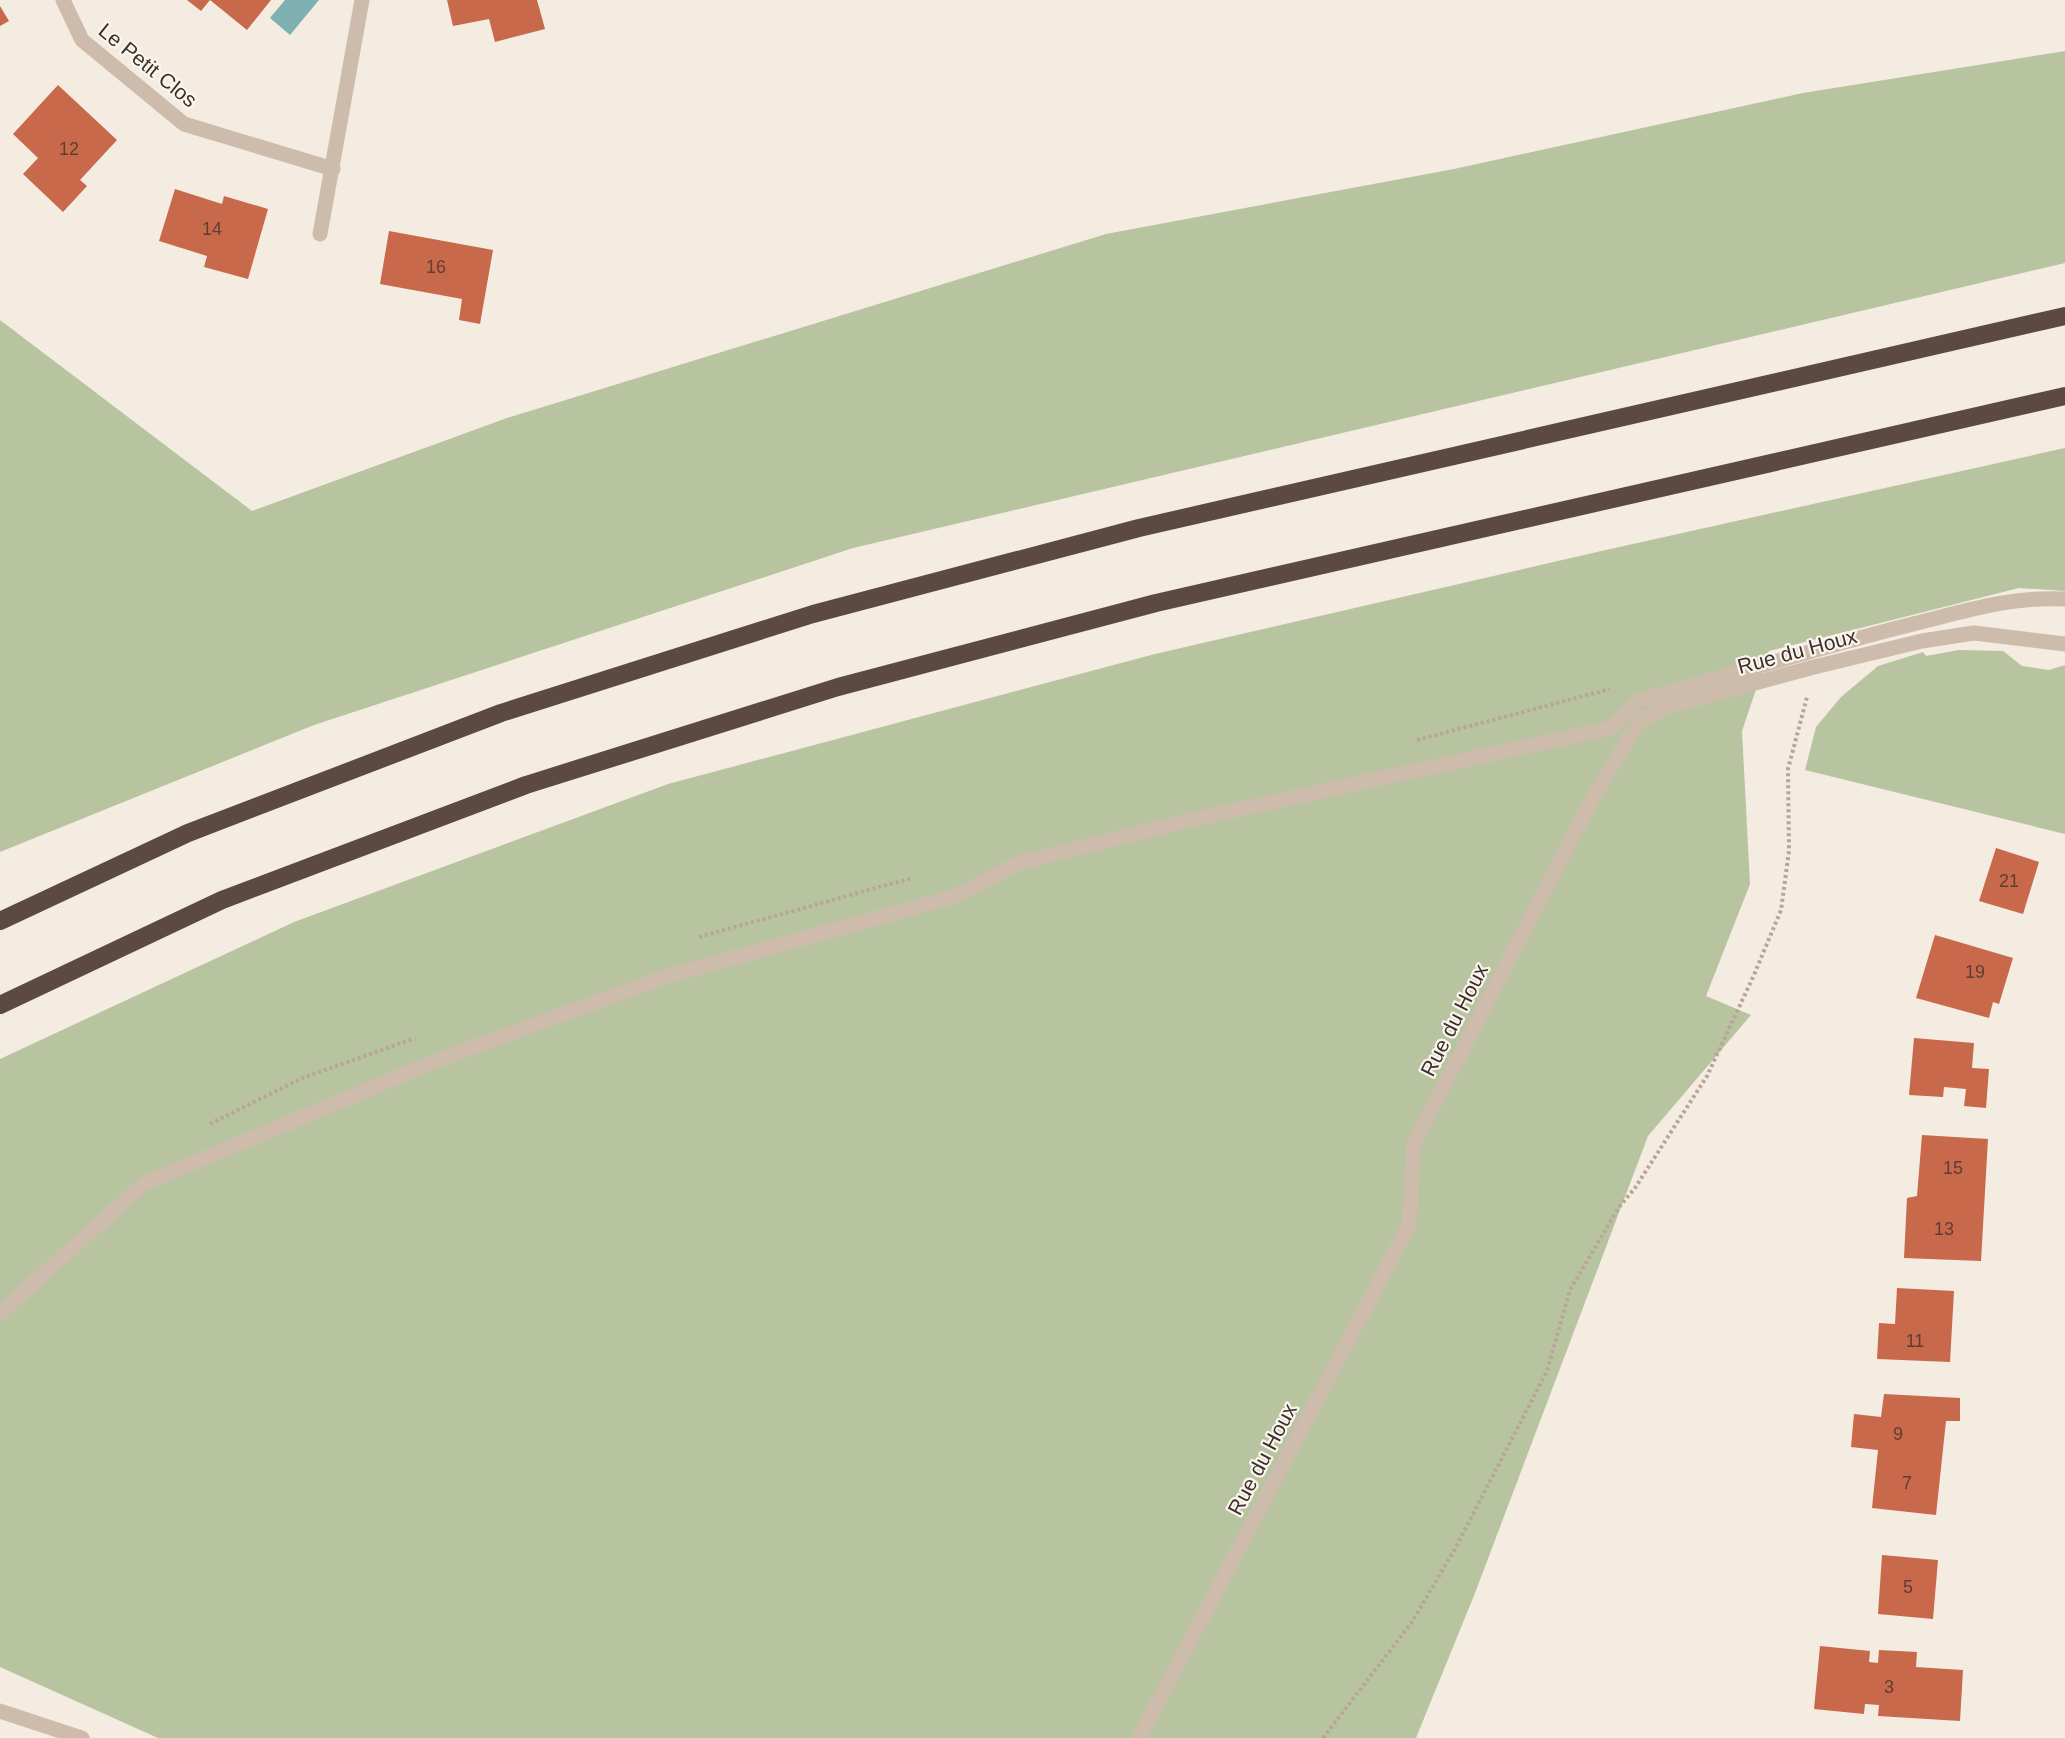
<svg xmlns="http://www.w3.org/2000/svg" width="2065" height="1738" viewBox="0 0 2065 1738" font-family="Helvetica,sans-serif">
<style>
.green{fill:#b8c4a0}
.water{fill:#7fb0b2}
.building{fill:#c8694b}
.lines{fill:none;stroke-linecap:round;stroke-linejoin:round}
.path{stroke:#b9a596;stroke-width:4;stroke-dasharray:3 3;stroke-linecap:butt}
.minor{stroke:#cdbbac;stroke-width:15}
.motorway{stroke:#5c4a42;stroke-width:18}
.labels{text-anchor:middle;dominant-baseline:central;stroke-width:4.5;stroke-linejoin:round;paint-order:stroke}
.number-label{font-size:18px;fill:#5e3e33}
.street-label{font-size:21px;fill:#3b302b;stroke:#fbf5ee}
</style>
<rect width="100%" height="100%" fill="#f4ebe1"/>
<g class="green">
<path d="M2065,51V263L853,548L314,725L0,852V320L252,511L507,418L1106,234L1454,169L1803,93Z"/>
<path d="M2065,448V591L2019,588L1769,651L1742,731L1750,884L1706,996L1751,1015L1648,1136L1475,1593L1416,1738H158L0,1667V1059L294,922L668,784L1155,654L1597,552Z"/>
<path d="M1959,650L2003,651L2022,666L2049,670L2065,665V834L1805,770L1816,727L1841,697L1878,666L1923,652L1926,656Z"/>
</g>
<path class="water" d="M285,0H319L290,35L270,18Z"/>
<g class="building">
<path d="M187,0H271L247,30L210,0L201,11Z"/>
<path d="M447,0H537L545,29L495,42L489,19L453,26Z"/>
<path d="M0,6L9,21L0,26Z"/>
<path d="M58,85L117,140L80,180L87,186L63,212L23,174L38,158L13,134Z"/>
<path d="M175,189L222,204L224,196L268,209L248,279L204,267L207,256L159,241Z"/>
<path d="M389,231L493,250L480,324L459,320L462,299L380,284Z"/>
<path d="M1996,848L2039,862L2023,914L1979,901Z"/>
<path d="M1935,935L2013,958L1999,1004L1993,1002L1989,1018L1916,998Z"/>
<path d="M1914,1038L1974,1043L1972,1068L1989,1069L1986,1108L1964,1106L1966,1089L1944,1087L1943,1097L1909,1095Z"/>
<path d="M1922,1135L1988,1139L1981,1261L1904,1258L1907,1198L1917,1196Z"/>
<path d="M1897,1288L1954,1291L1950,1362L1877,1359L1879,1323L1895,1324Z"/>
<path d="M1884,1394L1960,1398V1421H1946L1936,1515L1872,1508L1878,1450L1851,1447L1854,1414L1881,1417Z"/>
<path d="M1882,1555L1938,1560L1933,1619L1878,1614Z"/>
<path d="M1820,1646L1870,1651L1869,1662L1878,1663L1879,1650L1917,1652L1916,1667L1963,1670L1960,1721L1878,1716L1879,1705L1865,1704L1864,1714L1814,1709Z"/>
</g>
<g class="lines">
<g class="path">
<path d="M1417,740L1610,689"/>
<path d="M699,937L912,878"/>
<path d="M210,1124L302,1078L415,1038"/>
<path d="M1323,1738L1412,1622L1456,1547L1547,1371L1570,1290L1619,1207L1635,1188L1707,1076L1754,975L1781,910L1789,851L1788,769L1807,697"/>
</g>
<g class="minor">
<path d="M63,0L82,40L184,124L333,169"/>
<path d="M320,234L362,0"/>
<path d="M0,1313L145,1183L446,1057L668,976L956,896L1021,862L1190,820L1611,728L1637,701C1729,676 1820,647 1913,624C1966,611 2011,596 2065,599"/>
<path d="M0,1711L82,1738"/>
<path d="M1139,1738L1409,1225L1414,1143L1589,805L1639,721L1666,707L1814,667L1922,641L1974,633L2065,644"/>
</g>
<g class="motorway">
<path d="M0,921L188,833L501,713L813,614L1139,528L2065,316"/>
<path d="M0,1005L222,900L526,785L838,687L1156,603L2065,396"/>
</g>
</g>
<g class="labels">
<g class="number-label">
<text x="69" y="149">12</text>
<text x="212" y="229">14</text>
<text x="436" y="267">16</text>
<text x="2009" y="881">21</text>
<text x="1975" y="972">19</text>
<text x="1953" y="1168">15</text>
<text x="1944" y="1229">13</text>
<text x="1915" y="1341">11</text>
<text x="1898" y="1434">9</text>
<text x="1907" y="1483">7</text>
<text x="1908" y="1587">5</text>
<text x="1889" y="1687">3</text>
</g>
<g class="street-label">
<text transform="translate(148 65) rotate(39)">Le Petit Clos</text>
<text transform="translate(1797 651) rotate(-15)">Rue du Houx</text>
<text transform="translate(1454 1020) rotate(-63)">Rue du Houx</text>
<text transform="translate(1262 1459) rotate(-62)">Rue du Houx</text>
</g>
</g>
</svg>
